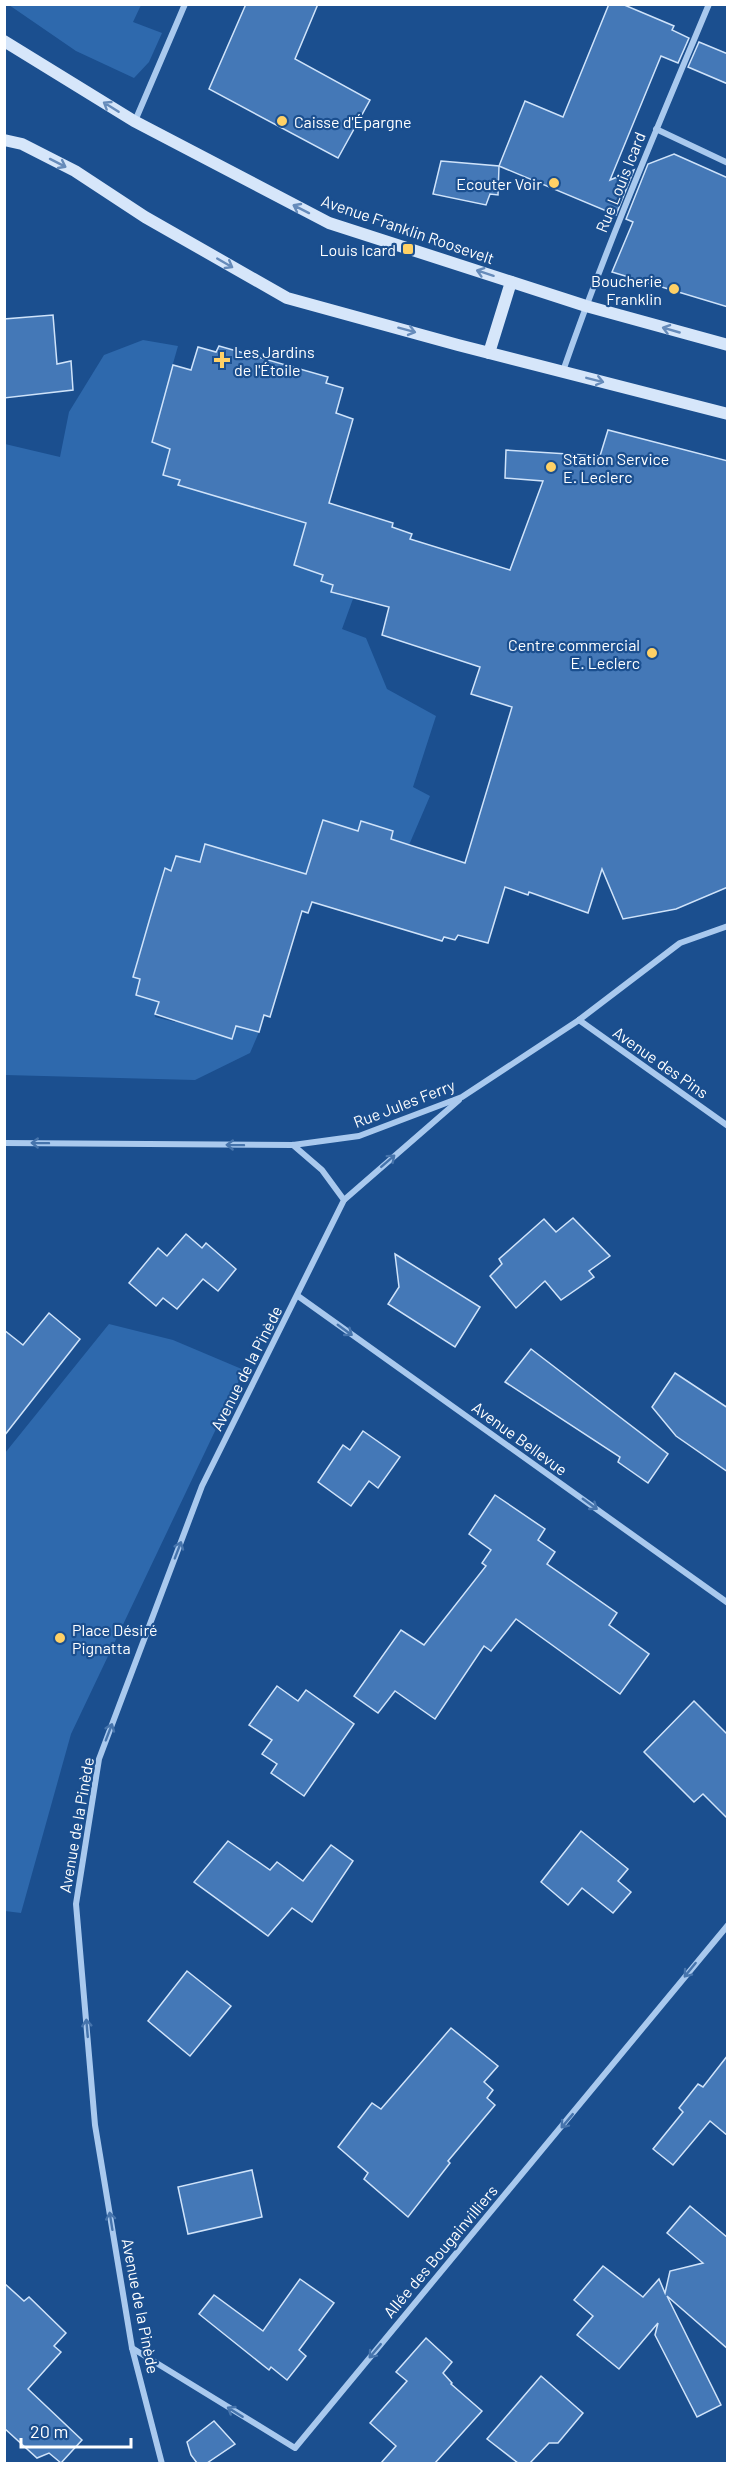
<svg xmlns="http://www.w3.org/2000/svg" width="732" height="2468" viewBox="0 0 732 2468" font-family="Barlow,sans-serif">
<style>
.green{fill:#2e69ad}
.building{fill:#4478b7;stroke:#cfe3fa;stroke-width:1.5}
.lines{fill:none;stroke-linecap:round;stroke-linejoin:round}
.street{stroke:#a9c9ee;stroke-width:6}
.secondary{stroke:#d6e6fa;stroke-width:12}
.oneway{stroke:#668bba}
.oneway2{stroke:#4674ac}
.poi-dot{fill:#ffd166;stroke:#1b4f8f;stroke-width:2}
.labels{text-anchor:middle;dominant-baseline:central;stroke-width:4.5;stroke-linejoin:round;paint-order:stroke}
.poi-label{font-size:16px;fill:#fff;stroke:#1b4f8f;text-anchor:start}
.street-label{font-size:16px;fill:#fff;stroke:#1b4f8f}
</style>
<rect width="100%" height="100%" fill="#1b4f8f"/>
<g class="green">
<path d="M9,5H141L133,22L162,33L149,62L134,78L76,51Z"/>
<path d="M143,340L178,346L168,381L176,384L170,449L163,475L308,517L294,565L323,575L321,581L333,585L354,596L342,629L366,638L387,689L436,716L413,787L430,796L409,845L390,840L393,831L361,821L358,831L323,820L300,893L205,845L200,862L176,856L171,871L164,869L133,976L140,979L136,995L159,1002L155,1017L175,1022L178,1015L236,1026L259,1032L250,1053L195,1080L5,1075V444L60,457L69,412L104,355Z"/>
<path d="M109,1324L173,1340L244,1370L71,1734L21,1913L5,1911V1453Z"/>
</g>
<g class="building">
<path d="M246,4H318L295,59L370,100L338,158L209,89Z"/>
<path d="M609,4H622L674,26L672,30L689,38L678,63L661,56L610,180L634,170L616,215L499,166L525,101L563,117Z"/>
<path d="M699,42L728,54V84L688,67Z"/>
<path d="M674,154L728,178V307L612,272L633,222L626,219L648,164Z"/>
<path d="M441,161L499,166L498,195L490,194L486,205L433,194Z"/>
<path d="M53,315L57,364L71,361L73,390L4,398V319Z"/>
<path d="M219,346L328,377L326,383L343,388L336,413L353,419L329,503L393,523L392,527L412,534L410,539L510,570L543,481L505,478L506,450L600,456L608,430L728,461V887L676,909L623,919L602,869L588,913L529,892L528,895L505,887L488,943L458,935L455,940L444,937L442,941L312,902L308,913L302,911L270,1017L264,1015L259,1032L236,1026L232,1039L155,1014L159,1002L136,995L140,979L133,977L150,918L165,868L171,871L176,856L200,862L205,844L306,874L323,820L358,831L361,821L393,831L391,839L465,863L512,707L471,694L480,667L382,635L389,607L331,592L333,585L321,581L323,575L294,565L306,523L178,485L180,480L163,475L170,449L152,442L173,365L191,370L198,347L216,352Z"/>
<path d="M573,1218L610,1256L589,1271L594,1277L561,1300L545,1281L516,1308L490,1276L502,1264L499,1259L544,1219L556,1232Z"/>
<path d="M186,1234L202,1248L206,1243L236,1269L218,1291L203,1279L177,1309L163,1298L156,1306L129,1283L158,1248L167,1256Z"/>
<path d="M395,1254L480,1307L455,1347L388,1304L399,1287Z"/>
<path d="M49,1313L80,1339L4,1436V1330L23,1345Z"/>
<path d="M531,1349L668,1454L648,1483L618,1462L620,1457L505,1382Z"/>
<path d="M675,1373L728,1408V1472L676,1436L652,1407Z"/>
<path d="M363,1431L400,1457L378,1488L369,1481L351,1506L318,1482L343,1445L350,1450Z"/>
<path d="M495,1495L545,1529L538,1540L555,1552L547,1564L617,1613L609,1625L649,1654L620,1694L516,1619L491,1651L484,1646L435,1719L395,1691L378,1713L354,1696L401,1630L424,1645L486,1566L482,1563L491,1550L469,1534Z"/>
<path d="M277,1686L298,1701L306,1690L354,1724L304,1796L271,1773L277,1764L262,1754L272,1740L249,1725Z"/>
<path d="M694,1701L728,1735V1819L703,1794L694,1802L644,1752Z"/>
<path d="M581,1831L628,1869L618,1881L631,1892L613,1913L582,1888L568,1905L541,1882Z"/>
<path d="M228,1841L270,1870L277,1862L303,1881L331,1845L353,1861L312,1922L292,1908L268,1936L194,1882Z"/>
<path d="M187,1971L231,2006L190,2056L148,2021Z"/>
<path d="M451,2028L498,2066L484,2082L493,2090L487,2098L495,2105L448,2161L450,2163L408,2217L364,2179L368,2173L338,2147L372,2103L381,2109Z"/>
<path d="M728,2055V2136L710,2121L673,2165L653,2149L683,2112L679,2108L698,2084L703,2087Z"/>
<path d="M252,2170L262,2217L188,2234L178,2187Z"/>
<path d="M690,2206L728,2238V2349L667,2296L721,2405L697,2417L655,2335L658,2323L619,2369L577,2335L593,2316L574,2300L603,2266L643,2297L659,2279L665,2293L670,2271L703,2263L667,2233Z"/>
<path d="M300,2279L334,2303L299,2350L306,2356L287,2380L271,2367L269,2370L199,2314L214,2295L263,2331Z"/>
<path d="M4,2283L24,2301L29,2297L66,2333L54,2346L61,2352L28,2389L82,2440L61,2463L49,2453L37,2458L4,2428Z"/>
<path d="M426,2338L452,2362L443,2373L452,2383L451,2384L482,2411L435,2463H381L396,2446L370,2423L407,2381L396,2372Z"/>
<path d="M541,2376L583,2413L558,2443H549L530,2463H518L487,2439Z"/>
<path d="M214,2421L235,2444L207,2463H197L191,2455L187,2442Z"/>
</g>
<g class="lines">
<g class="street">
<path d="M135,121L185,4"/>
<path d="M656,129L728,163"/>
<path d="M563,371C606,247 658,126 709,4"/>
<path d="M579,1020L728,1126"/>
<path d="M4,1143L293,1145L359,1136L462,1097L579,1020L680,943L728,926"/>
<path d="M344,1200L459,1100"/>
<path d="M298,1296L728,1603"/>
<path d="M132,2348L295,2448L728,1925"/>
<path d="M162,2464L132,2348L95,2125L76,1904L99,1759L202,1486L344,1200L322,1170L293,1145"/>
</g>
<g class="secondary">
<path d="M4,41L134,121L329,223L586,306L728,345"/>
<path d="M4,140L22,144L75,171L145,217L287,298L458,345L728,414"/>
<path d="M489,353L511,282"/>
</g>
</g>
<defs><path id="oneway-shaft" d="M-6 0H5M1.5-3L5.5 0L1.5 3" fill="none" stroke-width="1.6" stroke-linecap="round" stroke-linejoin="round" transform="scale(1.5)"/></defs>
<g class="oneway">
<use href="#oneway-shaft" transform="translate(111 107) rotate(-148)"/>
<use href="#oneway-shaft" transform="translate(58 163) rotate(27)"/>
<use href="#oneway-shaft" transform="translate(301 209) rotate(-153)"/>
<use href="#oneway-shaft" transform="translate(225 263) rotate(30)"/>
<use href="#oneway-shaft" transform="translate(485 273) rotate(-162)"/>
<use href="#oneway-shaft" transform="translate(407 330) rotate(15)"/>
<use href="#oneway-shaft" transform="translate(671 330) rotate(-164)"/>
<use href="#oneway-shaft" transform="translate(595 380) rotate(14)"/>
</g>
<g class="oneway2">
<use href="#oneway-shaft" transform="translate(40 1143) rotate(-179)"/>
<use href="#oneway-shaft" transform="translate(235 1145) rotate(-179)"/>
<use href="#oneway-shaft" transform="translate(388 1161) rotate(-41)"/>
<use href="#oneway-shaft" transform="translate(345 1330) rotate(36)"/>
<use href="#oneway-shaft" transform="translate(590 1504) rotate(36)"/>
<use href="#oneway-shaft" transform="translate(178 1550) rotate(-69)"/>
<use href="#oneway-shaft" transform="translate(109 1732) rotate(-69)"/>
<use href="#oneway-shaft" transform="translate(690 1970) rotate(129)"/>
<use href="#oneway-shaft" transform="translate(87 2028) rotate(-95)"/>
<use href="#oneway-shaft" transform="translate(567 2121) rotate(130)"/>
<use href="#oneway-shaft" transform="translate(111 2221) rotate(-99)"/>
<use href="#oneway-shaft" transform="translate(375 2351) rotate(130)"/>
<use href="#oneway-shaft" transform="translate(235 2412) rotate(-148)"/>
</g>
<g class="poi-dot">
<circle cx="282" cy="121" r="6"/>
<circle cx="554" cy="183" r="6"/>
<rect x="402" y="243" width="12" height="12" rx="3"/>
<circle cx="674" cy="289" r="6"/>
<path d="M219 351h6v6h6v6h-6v6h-6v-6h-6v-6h6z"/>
<circle cx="551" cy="467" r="6"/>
<circle cx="652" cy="653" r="6"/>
<circle cx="60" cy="1638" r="6"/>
</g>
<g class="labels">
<g class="poi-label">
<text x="294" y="121">Caisse d'Épargne</text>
<text x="542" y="183" text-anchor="end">Ecouter Voir</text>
<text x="396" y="249" text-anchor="end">Louis Icard</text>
<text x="662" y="280" text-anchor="end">Boucherie<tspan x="662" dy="18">Franklin</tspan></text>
<text x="234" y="351">Les Jardins<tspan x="234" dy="18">de l'Étoile</tspan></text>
<text x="563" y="458">Station Service<tspan x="563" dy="18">E. Leclerc</tspan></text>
<text x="640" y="644" text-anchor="end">Centre commercial<tspan x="640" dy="18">E. Leclerc</tspan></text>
<text x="72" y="1629">Place Désiré<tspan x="72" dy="18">Pignatta</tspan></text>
</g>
<g class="street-label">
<text transform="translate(620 182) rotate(-68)">Rue Louis Icard</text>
<text transform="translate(408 229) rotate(19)">Avenue Franklin Roosevelt</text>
<text transform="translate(661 1062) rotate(35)">Avenue des Pins</text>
<text transform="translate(404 1103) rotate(-21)">Rue Jules Ferry</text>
<text transform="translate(246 1368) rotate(-63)">Avenue de la Pinède</text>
<text transform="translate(520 1438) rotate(36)">Avenue Bellevue</text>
<text transform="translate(76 1825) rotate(-80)">Avenue de la Pinède</text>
<text transform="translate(440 2251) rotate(-50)">Allée des Bougainvilliers</text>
<text transform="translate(141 2306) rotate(79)">Avenue de la Pinède</text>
</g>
</g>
<rect width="732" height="2468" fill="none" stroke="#ffffff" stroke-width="12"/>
<path d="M21 2438v9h110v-9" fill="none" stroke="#ffffff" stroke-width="3"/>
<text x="30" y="2438" font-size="18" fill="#ffffff" stroke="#1b4f8f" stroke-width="4.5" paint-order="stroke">20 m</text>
</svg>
